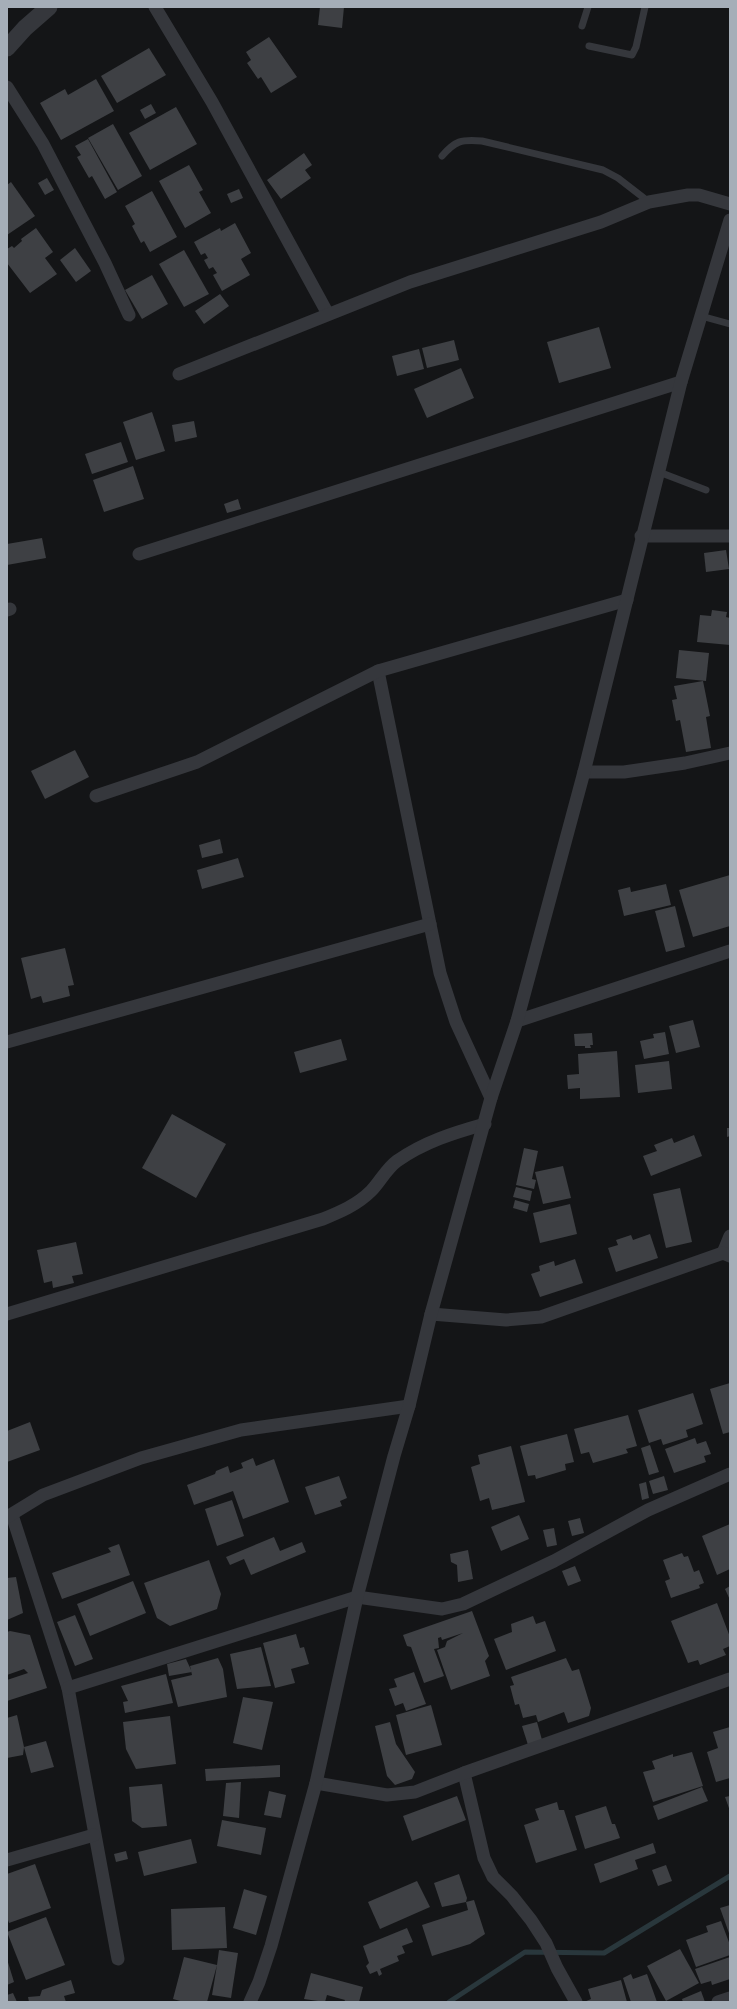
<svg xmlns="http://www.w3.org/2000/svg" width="737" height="2009" viewBox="0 0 737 2009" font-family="'PT Sans Narrow',sans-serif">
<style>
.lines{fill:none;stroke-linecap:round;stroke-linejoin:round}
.stream{stroke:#29373c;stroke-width:5}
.building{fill:#3e4044}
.service{stroke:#35373c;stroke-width:7}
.minor{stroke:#35373c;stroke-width:13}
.tertiary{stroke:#35373c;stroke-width:17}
</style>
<rect width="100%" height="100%" fill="#141517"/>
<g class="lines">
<path class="stream" d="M449,2002L525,1952L604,1953L730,1876"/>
</g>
<g class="building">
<path d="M320,7H344L342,28L318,25Z"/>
<path d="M269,37L297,77L271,93L261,77L258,79L247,63L251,60L246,52Z"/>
<path d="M149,48L166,75L117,103L101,76Z"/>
<path d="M96,79L114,111L61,140L40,103L65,89L68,95Z"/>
<path d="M151,104L156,113L145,119L140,110Z"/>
<path d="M176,107L197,144L150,170L129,133Z"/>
<path d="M113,124L142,176L118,190L88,138Z"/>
<path d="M88,139L117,192L105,199L92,176L89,178L77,157L81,155L75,146Z"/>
<path d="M304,153L312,165L305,170L311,178L281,199L267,180Z"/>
<path d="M189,165L203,190L199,192L211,213L185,228L159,181Z"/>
<path d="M47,178L54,190L45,195L38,183Z"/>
<path d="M11,182L35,216L7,235V185Z"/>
<path d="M239,189L243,198L231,203L227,194Z"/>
<path d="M152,191L177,237L150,252L144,241L141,243L132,226L135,224L125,206Z"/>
<path d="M235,223L251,253L241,259L250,275L222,291L213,275L217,273L213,267L209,269L204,260L208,258L205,253L201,255L194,242L220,228L221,231Z"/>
<path d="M36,228L53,252L45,258L57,274L30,293L7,263V249L12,246L14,248L22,241L21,239Z"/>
<path d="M75,248L91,271L76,282L60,260Z"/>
<path d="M184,250L209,294L184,307L159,264Z"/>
<path d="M152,275L168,304L142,319L125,290Z"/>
<path d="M220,294L229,306L204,324L195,311Z"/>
<path d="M599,327L611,368L559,383L547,342Z"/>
<path d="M454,340L459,360L427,368L422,348Z"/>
<path d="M419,349L424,369L397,376L392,356Z"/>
<path d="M461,368L474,398L427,418L414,389Z"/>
<path d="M152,412L165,451L136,460L123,422Z"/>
<path d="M194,421L197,437L175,442L172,425Z"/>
<path d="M121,442L128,462L92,474L85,454Z"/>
<path d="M133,466L144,499L104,512L93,480Z"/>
<path d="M238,499L241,509L227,513L224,504Z"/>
<path d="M42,538L46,558L7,565V544Z"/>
<path d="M726,550L729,569L706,572L704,553Z"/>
<path d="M712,610L727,612L726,617L730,618V645L697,642L700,615L711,616Z"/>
<path d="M679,650L709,653L706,681L676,678Z"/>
<path d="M703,681L710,716L706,717L711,748L686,752L680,720L676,721L672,700L677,699L674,686Z"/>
<path d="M75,750L89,777L45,799L31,771Z"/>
<path d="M220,839L223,853L202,858L199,845Z"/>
<path d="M238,858L244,877L202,889L197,870Z"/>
<path d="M730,875V926L693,937L679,890Z"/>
<path d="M666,884L671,905L624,916L618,890L630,887L631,892Z"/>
<path d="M675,906L685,947L666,952L655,911Z"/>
<path d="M65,948L74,985L68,986L70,996L43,1003L41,996L31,999L21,958Z"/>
<path d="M693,1020L700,1047L676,1053L669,1026Z"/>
<path d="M665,1032L669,1054L644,1059L640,1041L654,1038L653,1034Z"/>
<path d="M592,1033L593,1045H590L591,1048H585V1046H575L574,1034Z"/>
<path d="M341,1039L347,1060L300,1073L294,1052Z"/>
<path d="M617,1051L620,1097L580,1099V1088L568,1089L567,1075L579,1074L578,1054Z"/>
<path d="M669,1061L672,1089L638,1093L635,1065Z"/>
<path d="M172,1114L226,1144L196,1198L142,1168Z"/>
<path d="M727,1128H730V1136L727,1137Z"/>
<path d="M694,1135L702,1156L651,1176L643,1156L657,1151L654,1145L672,1138L674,1143Z"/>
<path d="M524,1148L538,1151L532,1179L536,1180L534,1189L516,1185Z"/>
<path d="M563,1166L571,1198L543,1204L535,1172Z"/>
<path d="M516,1187L532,1191L530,1201L513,1197Z"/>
<path d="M680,1188L692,1242L666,1248L653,1194Z"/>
<path d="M515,1200L529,1204L527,1212L513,1208Z"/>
<path d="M570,1204L577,1234L540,1243L533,1213Z"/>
<path d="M650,1234L658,1258L616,1272L608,1248L618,1245L616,1240L631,1235L633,1240Z"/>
<path d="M76,1242L83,1274L72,1276L74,1283L53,1288L52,1281L44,1283L37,1250Z"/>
<path d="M575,1259L583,1283L540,1297L531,1274L540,1271L539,1266L554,1261L555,1266Z"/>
<path d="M730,1383V1432L723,1434L710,1389Z"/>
<path d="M693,1393L703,1424L686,1430L688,1437L663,1445L661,1439L649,1443L638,1410Z"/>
<path d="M628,1415L637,1446L626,1449L628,1453L593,1463L589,1452L581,1454L574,1429Z"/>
<path d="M30,1422L40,1450L7,1462V1431Z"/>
<path d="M567,1434L574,1462L565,1464L566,1470L536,1479L535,1475L528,1476L520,1446Z"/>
<path d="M695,1438L697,1444L706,1441L711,1454L704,1456L706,1462L674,1473L665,1449Z"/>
<path d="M650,1445L659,1472L649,1475L641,1448Z"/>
<path d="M511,1446L525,1502L492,1510L489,1498L480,1501L471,1467L480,1464L478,1455Z"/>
<path d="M253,1458L256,1466L274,1459L289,1502L243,1519L233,1491L194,1505L187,1485L215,1474L216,1471L228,1466L230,1473L243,1468L241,1463Z"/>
<path d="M339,1476L347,1498L340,1501L342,1506L315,1515L305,1487Z"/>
<path d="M664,1476L668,1490L653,1494L649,1481Z"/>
<path d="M646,1482L649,1498L642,1500L639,1484Z"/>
<path d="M232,1500L244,1536L217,1546L205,1509Z"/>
<path d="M519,1515L529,1539L501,1551L491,1527Z"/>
<path d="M580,1518L584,1533L572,1536L568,1521Z"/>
<path d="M730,1524V1569L717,1575L702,1536Z"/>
<path d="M554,1528L557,1545L547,1547L543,1530Z"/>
<path d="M274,1537L280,1551L302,1542L306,1552L251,1575L244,1559L230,1565L226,1557Z"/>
<path d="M119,1544L130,1575L62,1599L52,1573L111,1552L108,1548Z"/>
<path d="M468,1550L473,1579L458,1582L457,1565L451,1562L450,1554Z"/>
<path d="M682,1553L684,1557L688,1556L694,1572L699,1570L704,1583L699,1585L700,1588L671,1598L665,1581L670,1579L663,1560Z"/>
<path d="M209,1560L221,1594L217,1609L170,1626L157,1618L144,1583Z"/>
<path d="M575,1566L581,1581L568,1586L562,1571Z"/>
<path d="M16,1577L23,1613L7,1620V1578Z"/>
<path d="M133,1581L146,1613L90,1636L77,1604Z"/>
<path d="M730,1586V1600L725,1589Z"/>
<path d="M717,1603L730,1637V1646L723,1649L726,1655L700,1665L698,1660L688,1663L671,1621Z"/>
<path d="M472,1611L489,1656L485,1661L490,1676L451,1690L437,1650L445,1647L447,1641L463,1633L442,1640L441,1637L438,1638L439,1648L434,1649L444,1676L424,1683L411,1647L407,1646L403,1635Z"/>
<path d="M75,1615L93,1659L75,1666L57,1622Z"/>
<path d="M533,1616L536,1624L545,1621L556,1651L506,1670L494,1639L512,1632L511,1624Z"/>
<path d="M10,1631L30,1635L47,1688L7,1701V1680L28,1673L24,1669L7,1675V1632Z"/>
<path d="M296,1634L300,1648L304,1647L309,1664L291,1669L295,1683L275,1688L263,1643Z"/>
<path d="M261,1647L271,1686L237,1689L230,1654Z"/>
<path d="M218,1658L223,1669L227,1697L178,1707L171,1680L192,1675L190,1666Z"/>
<path d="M566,1658L572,1671L579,1669L591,1708L589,1716L568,1723L564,1712L538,1722L536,1715L523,1718L519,1704L515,1705L510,1686L514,1685L511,1677Z"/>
<path d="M186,1659L192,1672L169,1676L167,1664Z"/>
<path d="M414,1672L426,1704L406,1711L403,1703L395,1706L389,1689L397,1687L394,1679Z"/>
<path d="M166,1674L173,1703L125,1713L123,1702L128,1701L121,1686Z"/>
<path d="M243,1697L273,1702L262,1750L233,1743Z"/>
<path d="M431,1705L442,1745L406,1755L396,1715Z"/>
<path d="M17,1715L24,1747L46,1741L54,1767L31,1773L24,1747L23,1755L7,1758V1718Z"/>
<path d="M170,1716L176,1764L136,1769L126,1749L123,1722Z"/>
<path d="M390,1722L396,1744L415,1772L412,1779L395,1785L387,1776L375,1726Z"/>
<path d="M537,1722L542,1740L528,1745L522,1726Z"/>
<path d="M730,1727V1778L716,1782L707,1752L718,1748L713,1732Z"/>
<path d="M692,1752L703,1786L653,1802L643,1772L655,1769L652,1761L673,1754V1757Z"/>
<path d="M280,1765V1777L206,1781L205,1769Z"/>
<path d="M241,1782L239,1818L223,1816L226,1783Z"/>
<path d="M162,1784L167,1826L142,1828L132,1821L129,1787Z"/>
<path d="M702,1787L708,1801L658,1820L653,1806Z"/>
<path d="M269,1791L286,1795L281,1818L264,1815Z"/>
<path d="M457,1796L466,1820L412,1841L403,1816Z"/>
<path d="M730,1796V1811L725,1797Z"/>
<path d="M557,1802L559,1810H564L577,1850L536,1863L524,1825L539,1820L535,1809Z"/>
<path d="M606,1806L612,1824H615L620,1838L585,1849L575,1816Z"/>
<path d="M222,1820L266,1828L261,1855L217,1846Z"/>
<path d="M191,1839L197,1863L144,1876L138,1852Z"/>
<path d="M653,1843L656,1853L635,1860L638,1869L600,1883L594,1864Z"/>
<path d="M126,1851L128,1859L116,1862L114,1854Z"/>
<path d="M35,1864L51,1908L9,1923L7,1917V1874Z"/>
<path d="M666,1865L672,1881L658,1886L652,1870Z"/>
<path d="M459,1874L467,1898L466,1902L442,1907L434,1883Z"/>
<path d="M417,1881L430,1907L380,1929L368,1902Z"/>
<path d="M244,1889L267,1896L256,1935L233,1928Z"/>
<path d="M474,1900L485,1934L470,1944L432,1956L422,1925L468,1910L466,1902Z"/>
<path d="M730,1905V1936L720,1908Z"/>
<path d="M225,1907L227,1948L172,1950L171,1909Z"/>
<path d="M46,1917L65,1965L26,1980L7,1932Z"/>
<path d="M721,1921L730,1945V1955L696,1967L686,1940L708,1932L706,1926Z"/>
<path d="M407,1928L413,1942L402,1946L405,1953L397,1956L399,1961L380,1969L382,1974L379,1976L377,1971L370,1974L366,1966L369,1963L363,1946Z"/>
<path d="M680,1949L699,1983L666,2001L647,1966Z"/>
<path d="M219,1950L238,1953L231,1998L212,1995L217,1965L207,2002H184L173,1999L184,1957L217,1965Z"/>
<path d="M730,1957V1979L712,1985L711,1981L701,1984L695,1969Z"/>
<path d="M7,1959L14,1982L7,1985Z"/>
<path d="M311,1973L363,1987L359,2002H344L345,2000L327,1995L325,2002L304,1999Z"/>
<path d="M631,1974L633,1979L647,1974L657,2002H631L623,1978Z"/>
<path d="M71,1980L75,1993L64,1996L66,2002H29L28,1997L40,1996L42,1990Z"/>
<path d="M621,1980L627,2002H584L591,1999L588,1989Z"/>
<path d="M701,1991L705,2002H683L682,1999Z"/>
<path d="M13,1993L17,2002H7V1995Z"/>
</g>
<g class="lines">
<g class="service">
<path d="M582,26L588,7"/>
<path d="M589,46L632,55L636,47L645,7"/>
<path d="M442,156C455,141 461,139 482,141L603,170L618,178L649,202"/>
<path d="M701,316L730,324"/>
<path d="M659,472L706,490"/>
</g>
<g class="minor">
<path d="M155,7L212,102L328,314"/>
<path d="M7,87L43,144L105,263L129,315"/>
<path d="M179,374L410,282L601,222L649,202L688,195H699L730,204"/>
<path d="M641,536H730"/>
<path d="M139,554L681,382"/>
<path d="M7,610L10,609"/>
<path d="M378,671L440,973L456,1022L491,1098"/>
<path d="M584,772H624L685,763L730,753"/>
<path d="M96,796L197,762L378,671L627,600"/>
<path d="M517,1021L730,951"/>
<path d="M7,1042L430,924"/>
<path d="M723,1253L730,1236"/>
<path d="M7,1314L323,1219C340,1212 357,1205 371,1191C380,1182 386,1169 397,1161C424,1142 453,1133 485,1124"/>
<path d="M431,1314L506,1320L541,1317L723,1253L730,1256"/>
<path d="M12,1515L68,1688L118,1959"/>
<path d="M7,1517L43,1495L141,1458L241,1430L409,1406"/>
<path d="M68,1688L357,1597L442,1609L463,1604L554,1561L648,1510L730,1474"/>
<path d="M464,1773L484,1858L493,1877L512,1896L531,1920L546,1943L557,1968L576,2002"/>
<path d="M316,1783L387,1795L415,1792L464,1773L730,1679"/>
<path d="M7,1860L94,1835"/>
<path d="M250,2002L259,1982L271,1946L316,1783L357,1597L394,1456L409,1406L431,1314L491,1098L517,1021L584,772L681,382L730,220"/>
<path d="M718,2002L730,1998"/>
</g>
<path class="tertiary" d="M7,48L25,28L49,7"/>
</g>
<rect width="737" height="2009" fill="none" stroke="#a5aeb8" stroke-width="16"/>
</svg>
